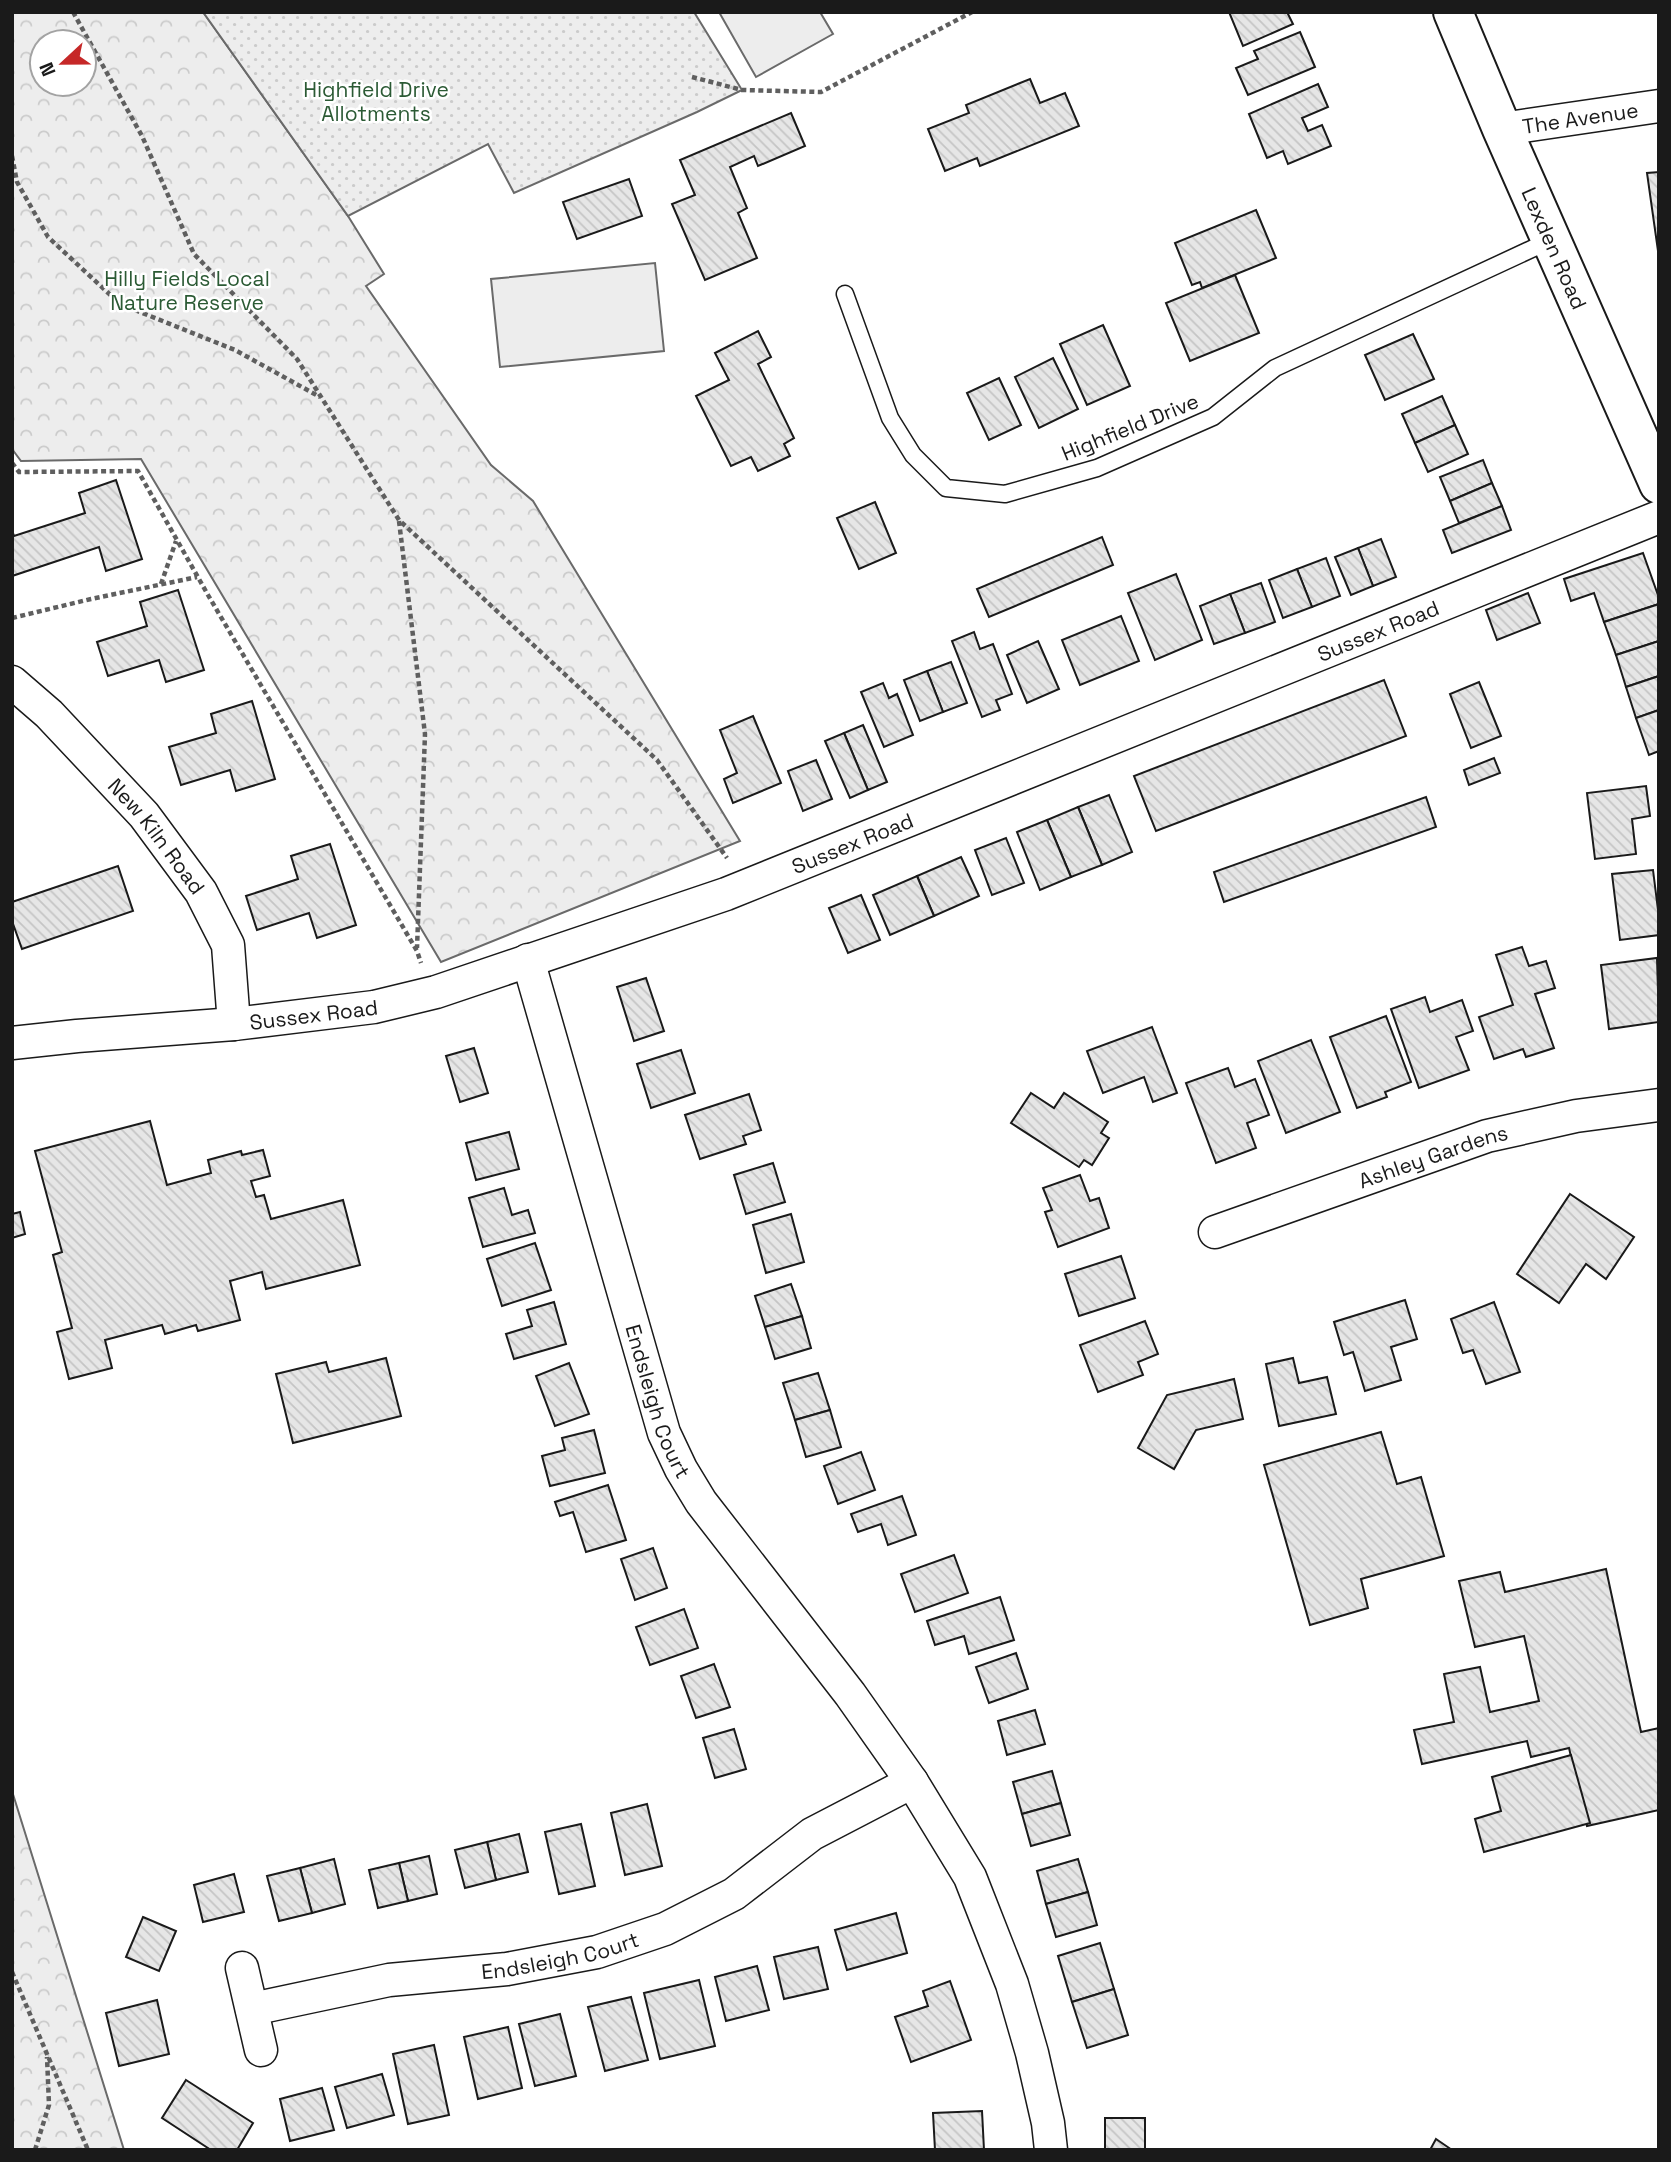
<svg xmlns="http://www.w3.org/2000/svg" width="1671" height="2162" viewBox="0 0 1671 2162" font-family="'Space Grotesk',sans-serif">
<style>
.built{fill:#ededed;stroke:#6a6a6a;stroke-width:2}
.forest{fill:url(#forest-crowns);stroke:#6a6a6a;stroke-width:2;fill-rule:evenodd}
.garden{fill:url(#garden-dots);stroke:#6a6a6a;stroke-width:2}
.building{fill:url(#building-back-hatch);stroke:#1a1a1a;stroke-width:2}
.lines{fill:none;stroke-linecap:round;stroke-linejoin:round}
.lane-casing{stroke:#1a1a1a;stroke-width:19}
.street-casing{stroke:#1a1a1a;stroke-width:35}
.primary-casing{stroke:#1a1a1a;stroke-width:42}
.path{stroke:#5f5f5f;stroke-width:4.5;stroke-dasharray:5 3.5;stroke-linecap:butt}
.lane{stroke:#fff;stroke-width:16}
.street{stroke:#fff;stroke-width:32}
.primary{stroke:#fff;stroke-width:38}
.labels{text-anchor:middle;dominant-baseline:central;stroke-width:5;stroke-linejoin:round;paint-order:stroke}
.park-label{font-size:21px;fill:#2b5a34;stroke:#fff}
.street-label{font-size:21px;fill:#1a1a1a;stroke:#fff}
</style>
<defs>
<pattern id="forest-crowns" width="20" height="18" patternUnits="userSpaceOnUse" patternTransform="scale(1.75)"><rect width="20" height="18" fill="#ededed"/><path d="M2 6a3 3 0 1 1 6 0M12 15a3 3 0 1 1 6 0" fill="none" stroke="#cbcbcb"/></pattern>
<pattern id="garden-dots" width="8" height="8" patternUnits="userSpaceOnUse" patternTransform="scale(1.75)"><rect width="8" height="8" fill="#ededed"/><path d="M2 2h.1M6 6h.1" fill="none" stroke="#cbcbcb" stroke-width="1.8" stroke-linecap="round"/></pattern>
<pattern id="building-back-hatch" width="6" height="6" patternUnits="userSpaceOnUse" patternTransform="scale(1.75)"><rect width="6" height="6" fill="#e6e6e6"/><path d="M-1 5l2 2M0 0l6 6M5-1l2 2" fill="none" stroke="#c5c5c5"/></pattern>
</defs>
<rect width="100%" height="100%" fill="#fff"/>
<g class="built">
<path d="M719,12H820L833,34L756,77Z"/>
<path d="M655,263L664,351L500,367L491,279Z"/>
</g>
<g class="forest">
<path d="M12,12H203L348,216L384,274L366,286L491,465L533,501L740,841L441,962L141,459L21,461L12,449ZM42,42H84V84H42Z"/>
<path d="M12,1791L124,2150H12Z"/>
</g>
<path class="garden" d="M203,12H694L742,90L697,112L514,193L488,144L348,216Z"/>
<g class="building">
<path d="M1229,12H1287L1293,24L1243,46Z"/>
<path d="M1300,32L1315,67L1248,95L1236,68L1258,59L1254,51Z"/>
<path d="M1030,79L1040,103L1065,93L1079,126L980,166L977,158L945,171L928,129L969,113L966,105Z"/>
<path d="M1318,84L1328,107L1302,118L1308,131L1322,125L1331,146L1288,164L1283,151L1267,158L1249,114Z"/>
<path d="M791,113L805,146L758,166L754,156L730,167L747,208L738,213L757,258L705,280L672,204L695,195L680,160Z"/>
<path d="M1659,172V258L1647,173Z"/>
<path d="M629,179L642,216L577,239L563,202Z"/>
<path d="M1256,210L1276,258L1202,288L1200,282L1192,285L1175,243Z"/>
<path d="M1235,275L1259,333L1190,361L1166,303Z"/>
<path d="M1103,325L1130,386L1087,405L1060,344Z"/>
<path d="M758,331L771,357L758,364L794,438L784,444L790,456L758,471L751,457L731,466L696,396L729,380L715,353Z"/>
<path d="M1413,334L1434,379L1385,400L1365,355Z"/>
<path d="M1053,358L1078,409L1039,428L1015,377Z"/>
<path d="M999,378L1021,425L989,440L967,393Z"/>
<path d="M1442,396L1455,425L1415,443L1402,414Z"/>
<path d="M1455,425L1468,454L1428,472L1415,443Z"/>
<path d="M1483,460L1492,483L1450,501L1440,477Z"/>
<path d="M116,480L142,559L106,571L99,547L12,576V530L14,536L85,513L79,493Z"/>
<path d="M1492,483L1502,506L1459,523L1450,501Z"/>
<path d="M875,502L896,553L859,569L837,518Z"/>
<path d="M1502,506L1511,530L1452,553L1443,530Z"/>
<path d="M1102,537L1113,565L989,617L977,589Z"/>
<path d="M1381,539L1396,577L1373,586L1358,548Z"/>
<path d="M1358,548L1373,586L1351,595L1335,557Z"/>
<path d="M1643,553L1659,598V604L1604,622L1594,593L1571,601L1564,579Z"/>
<path d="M1326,558L1340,596L1312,607L1297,569Z"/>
<path d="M1297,569L1312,607L1283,618L1269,580Z"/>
<path d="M1176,574L1202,640L1155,660L1128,593Z"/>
<path d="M1261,583L1275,622L1245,633L1230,594Z"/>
<path d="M178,590L204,670L166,682L159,660L108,676L97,642L147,626L140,602Z"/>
<path d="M1528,593L1540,623L1497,640L1486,610Z"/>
<path d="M1230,594L1245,633L1214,644L1200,606Z"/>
<path d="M1659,604V641L1616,655L1604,622Z"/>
<path d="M1121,616L1139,661L1080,685L1062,640Z"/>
<path d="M974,632L980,649L993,644L1012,694L996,700L1000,710L982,717L952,641Z"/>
<path d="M1038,641L1059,689L1027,703L1007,655Z"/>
<path d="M1659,641V676L1626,687L1616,655Z"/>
<path d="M951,662L967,703L943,712L927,671Z"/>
<path d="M927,671L943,712L920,721L904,680Z"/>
<path d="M1659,676V710L1636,718L1626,687Z"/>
<path d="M1384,680L1406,736L1156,831L1134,776Z"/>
<path d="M1479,682L1501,736L1471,748L1450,694Z"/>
<path d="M883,683L889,698L897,694L913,735L884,747L861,692Z"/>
<path d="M252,701L275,779L236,791L230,770L181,785L169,747L216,733L211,714Z"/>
<path d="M1659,710V751L1649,755L1636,718Z"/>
<path d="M753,716L781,783L733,803L724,779L737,773L720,730Z"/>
<path d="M863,725L887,782L868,790L844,733Z"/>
<path d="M844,733L868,790L850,798L825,741Z"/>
<path d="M1494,758L1500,773L1469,785L1464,770Z"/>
<path d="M816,760L832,799L803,811L788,771Z"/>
<path d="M1646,786L1650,816L1632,819L1636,854L1595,859L1587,793Z"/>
<path d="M1109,795L1132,852L1102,865L1078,807Z"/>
<path d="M1426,797L1436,827L1224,902L1214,872Z"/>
<path d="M1078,807L1102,865L1071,877L1047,820Z"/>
<path d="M1047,820L1071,877L1040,890L1017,832Z"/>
<path d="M1006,838L1024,883L992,895L975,850Z"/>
<path d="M330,844L356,925L317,938L309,913L257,930L246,896L298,879L291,856Z"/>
<path d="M961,857L979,896L934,916L917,876Z"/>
<path d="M118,866L133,911L22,949L12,921V902Z"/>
<path d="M1653,870L1659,918V935L1620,940L1612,874Z"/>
<path d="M917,876L934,916L890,935L873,895Z"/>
<path d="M861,895L880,940L848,953L829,908Z"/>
<path d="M1522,947L1529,966L1546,961L1555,988L1535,994L1554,1048L1526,1057L1523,1049L1494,1059L1479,1017L1513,1005L1496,955Z"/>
<path d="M1657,958L1659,1022L1609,1029L1601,965Z"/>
<path d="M646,978L664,1031L634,1041L617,987Z"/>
<path d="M1425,997L1430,1012L1462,1000L1473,1031L1456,1037L1469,1070L1419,1088L1391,1009Z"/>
<path d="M1386,1016L1411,1082L1385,1092L1387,1097L1357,1108L1330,1037Z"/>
<path d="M1152,1027L1177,1093L1153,1102L1144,1077L1103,1093L1087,1051Z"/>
<path d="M1311,1040L1340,1112L1286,1133L1258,1061Z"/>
<path d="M474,1048L488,1093L460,1102L446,1056Z"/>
<path d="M681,1050L695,1093L651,1108L637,1064Z"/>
<path d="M1228,1068L1235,1087L1255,1079L1269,1115L1247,1123L1256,1148L1216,1163L1186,1083Z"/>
<path d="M1031,1093L1054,1108L1064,1093L1108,1122L1101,1133L1109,1138L1092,1165L1084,1160L1079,1167L1011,1123Z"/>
<path d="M749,1094L761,1130L743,1136L746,1144L700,1159L685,1115Z"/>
<path d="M150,1121L167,1185L211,1173L208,1160L241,1151L242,1155L263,1150L270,1176L251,1181L256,1197L264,1195L271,1219L343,1200L360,1265L266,1289L262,1272L230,1281L240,1320L198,1331L196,1325L165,1334L162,1325L105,1340L112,1368L69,1379L57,1332L72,1328L53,1255L62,1252L35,1151Z"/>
<path d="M509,1132L519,1169L476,1180L466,1143Z"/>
<path d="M773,1163L785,1202L746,1214L734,1175Z"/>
<path d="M1080,1175L1090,1201L1099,1198L1109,1228L1058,1247L1045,1212L1052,1210L1043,1188Z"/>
<path d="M504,1188L512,1215L528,1210L535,1233L483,1247L469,1198Z"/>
<path d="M1570,1194L1634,1237L1606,1279L1586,1264L1559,1303L1517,1274Z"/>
<path d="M20,1212L25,1234L12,1238V1214Z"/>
<path d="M791,1214L804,1262L766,1273L753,1225Z"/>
<path d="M535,1243L551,1290L502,1306L487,1259Z"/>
<path d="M1121,1256L1135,1298L1079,1316L1065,1274Z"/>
<path d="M791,1284L802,1316L765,1327L755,1296Z"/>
<path d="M1405,1300L1417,1339L1391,1347L1401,1380L1365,1391L1353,1352L1344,1355L1334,1322Z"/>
<path d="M554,1302L566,1344L514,1359L506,1334L532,1326L527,1310Z"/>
<path d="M1494,1302L1520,1372L1486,1384L1473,1350L1463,1353L1451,1319Z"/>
<path d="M802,1316L811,1348L775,1359L765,1327Z"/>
<path d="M1145,1321L1158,1354L1138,1362L1143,1375L1098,1392L1080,1345Z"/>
<path d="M386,1358L401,1416L293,1443L276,1374L326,1362L329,1372Z"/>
<path d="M1293,1358L1299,1383L1327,1377L1336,1414L1279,1426L1266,1364Z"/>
<path d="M569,1363L589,1414L555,1426L536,1376Z"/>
<path d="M818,1373L830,1410L795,1420L783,1383Z"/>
<path d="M1234,1379L1243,1419L1196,1430L1174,1469L1138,1448L1167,1395Z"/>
<path d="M830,1410L841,1447L806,1457L795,1420Z"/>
<path d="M594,1430L605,1473L550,1486L542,1456L565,1450L562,1438Z"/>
<path d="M1381,1432L1397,1484L1421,1477L1444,1556L1361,1579L1368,1608L1310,1625L1264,1465Z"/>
<path d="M861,1452L875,1490L838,1504L824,1466Z"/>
<path d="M608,1485L626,1540L586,1552L573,1512L560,1516L555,1502Z"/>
<path d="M902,1496L916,1535L888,1545L881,1524L858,1532L851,1514Z"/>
<path d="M653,1548L667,1588L635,1600L621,1559Z"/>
<path d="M954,1555L968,1593L915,1612L901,1574Z"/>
<path d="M1606,1569L1641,1732L1659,1728V1810L1587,1826L1569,1748L1531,1757L1527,1741L1422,1764L1414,1730L1454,1722L1444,1674L1480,1667L1490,1712L1539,1701L1524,1636L1475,1647L1459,1581L1500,1572L1505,1592Z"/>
<path d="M1000,1597L1014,1640L969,1654L964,1636L935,1645L927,1621Z"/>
<path d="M684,1609L698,1648L650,1665L636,1627Z"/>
<path d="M1016,1653L1028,1689L989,1703L976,1667Z"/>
<path d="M714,1664L730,1707L696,1718L681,1676Z"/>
<path d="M1035,1710L1045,1744L1007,1755L998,1721Z"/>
<path d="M734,1729L746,1769L715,1778L703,1738Z"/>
<path d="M1571,1755L1590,1823L1484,1852L1475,1819L1501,1811L1492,1777Z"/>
<path d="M1052,1771L1061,1803L1022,1814L1013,1782Z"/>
<path d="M1061,1803L1070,1835L1031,1846L1022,1814Z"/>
<path d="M647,1804L662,1866L625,1875L611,1813Z"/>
<path d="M581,1824L595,1886L559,1894L545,1832Z"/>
<path d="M519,1834L528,1872L496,1880L487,1842Z"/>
<path d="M487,1842L496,1880L465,1888L455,1850Z"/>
<path d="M429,1856L437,1894L408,1901L399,1863Z"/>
<path d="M334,1859L345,1904L312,1913L300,1868Z"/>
<path d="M1078,1859L1088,1892L1046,1904L1037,1871Z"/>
<path d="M399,1863L408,1901L378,1908L369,1870Z"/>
<path d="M300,1868L312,1913L279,1921L267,1876Z"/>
<path d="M234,1874L244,1912L203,1922L194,1885Z"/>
<path d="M1088,1892L1097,1925L1056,1937L1046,1904Z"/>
<path d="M896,1913L907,1953L847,1970L835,1930Z"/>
<path d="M143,1917L176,1931L159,1971L126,1957Z"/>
<path d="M1100,1943L1114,1989L1072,2002L1058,1956Z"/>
<path d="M818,1947L828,1989L784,1999L774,1957Z"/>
<path d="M757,1966L769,2010L726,2021L715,1977Z"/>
<path d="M699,1980L715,2046L660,2059L644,1993Z"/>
<path d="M950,1981L971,2040L911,2062L895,2017L928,2006L923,1991Z"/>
<path d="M1114,1989L1128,2035L1087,2048L1072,2002Z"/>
<path d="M631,1997L648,2060L605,2071L588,2007Z"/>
<path d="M157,2000L169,2054L119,2066L106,2013Z"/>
<path d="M560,2014L576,2076L535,2086L519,2024Z"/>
<path d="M508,2027L522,2088L478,2099L464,2037Z"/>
<path d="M434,2045L449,2115L408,2124L393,2054Z"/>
<path d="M382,2074L394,2115L347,2128L335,2087Z"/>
<path d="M186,2080L253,2123L237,2150H211L162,2118Z"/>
<path d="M322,2088L334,2130L290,2141L280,2099Z"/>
<path d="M982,2111L984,2150H935L933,2113Z"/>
<rect x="1105" y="2118" width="40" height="32"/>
<path d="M1436,2139L1452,2150H1430Z"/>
</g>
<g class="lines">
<g class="lane-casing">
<path id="lane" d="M845,294L890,418L913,455L946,488L1005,494L1097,468L1213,417L1275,368L1551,240"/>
</g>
<g class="street-casing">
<g id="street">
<path id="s1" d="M1502,129L1659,106"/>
<path id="s2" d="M12,682L49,714L144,815L201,892L228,945L234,1024"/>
<path id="s3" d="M528,960L664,1433L681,1469L701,1502L850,1694L912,1782L970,1877L1012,1984L1032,2053L1048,2123L1051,2150"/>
<path id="s4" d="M12,1043L77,1036L234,1024L374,1007L436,992L726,894L1659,517"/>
<path id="s5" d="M1215,1232L1487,1136L1576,1116L1659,1105"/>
<path d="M242,1968L261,2050"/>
<path id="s6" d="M252,2009L389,1980L507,1969L597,1952L665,1929L734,1894L812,1834L912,1782"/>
</g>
</g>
<g class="primary-casing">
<g id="primary">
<path id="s7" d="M1453,12L1502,129L1659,484"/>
</g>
</g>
<g class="path">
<path d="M73,12L142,136L194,254L297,359L399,520L657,760L727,858"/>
<path d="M692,77L742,90L821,92L972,12"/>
<path d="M12,156L17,182L48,237L120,304L235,350L320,397"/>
<path d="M12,463L19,472L138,471L208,595L417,951L421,963"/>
<path d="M399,521L425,734L417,948"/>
<path d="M161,584L176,541"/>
<path d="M12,618L91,599L197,577"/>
<path d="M12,1972L88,2150"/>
<path d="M35,2150L49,2105L47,2057"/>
</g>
<use href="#lane" class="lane"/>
<use href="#street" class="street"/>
<use href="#primary" class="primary"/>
</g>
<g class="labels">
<g class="park-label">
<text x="376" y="89">Highfield Drive<tspan x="376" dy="24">Allotments</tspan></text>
<text x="187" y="278">Hilly Fields Local<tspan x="187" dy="24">Nature Reserve</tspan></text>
</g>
<g class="street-label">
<text stroke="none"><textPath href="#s1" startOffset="79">The Avenue</textPath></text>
<text stroke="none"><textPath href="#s7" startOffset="257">Lexden Road</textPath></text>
<text transform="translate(1130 427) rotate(-22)">Highfield Drive</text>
<text stroke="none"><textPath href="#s4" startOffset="1437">Sussex Road</textPath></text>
<text stroke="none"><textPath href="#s2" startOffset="212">New Kiln Road</textPath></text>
<text stroke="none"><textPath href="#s4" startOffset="870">Sussex Road</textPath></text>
<text stroke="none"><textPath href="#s4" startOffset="303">Sussex Road</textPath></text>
<text stroke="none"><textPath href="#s5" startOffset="231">Ashley Gardens</textPath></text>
<text stroke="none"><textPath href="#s3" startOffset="460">Endsleigh Court</textPath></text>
<text stroke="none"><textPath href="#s6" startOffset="313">Endsleigh Court</textPath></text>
</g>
</g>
<rect width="1671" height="2162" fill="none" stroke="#1a1a1a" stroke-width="28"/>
<g transform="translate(63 63) rotate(248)"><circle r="33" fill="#ffffff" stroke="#a3a3a3" stroke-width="2"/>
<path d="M0-5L12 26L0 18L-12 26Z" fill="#c62828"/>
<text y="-10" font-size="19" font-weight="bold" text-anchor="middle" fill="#1a1a1a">N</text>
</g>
</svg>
